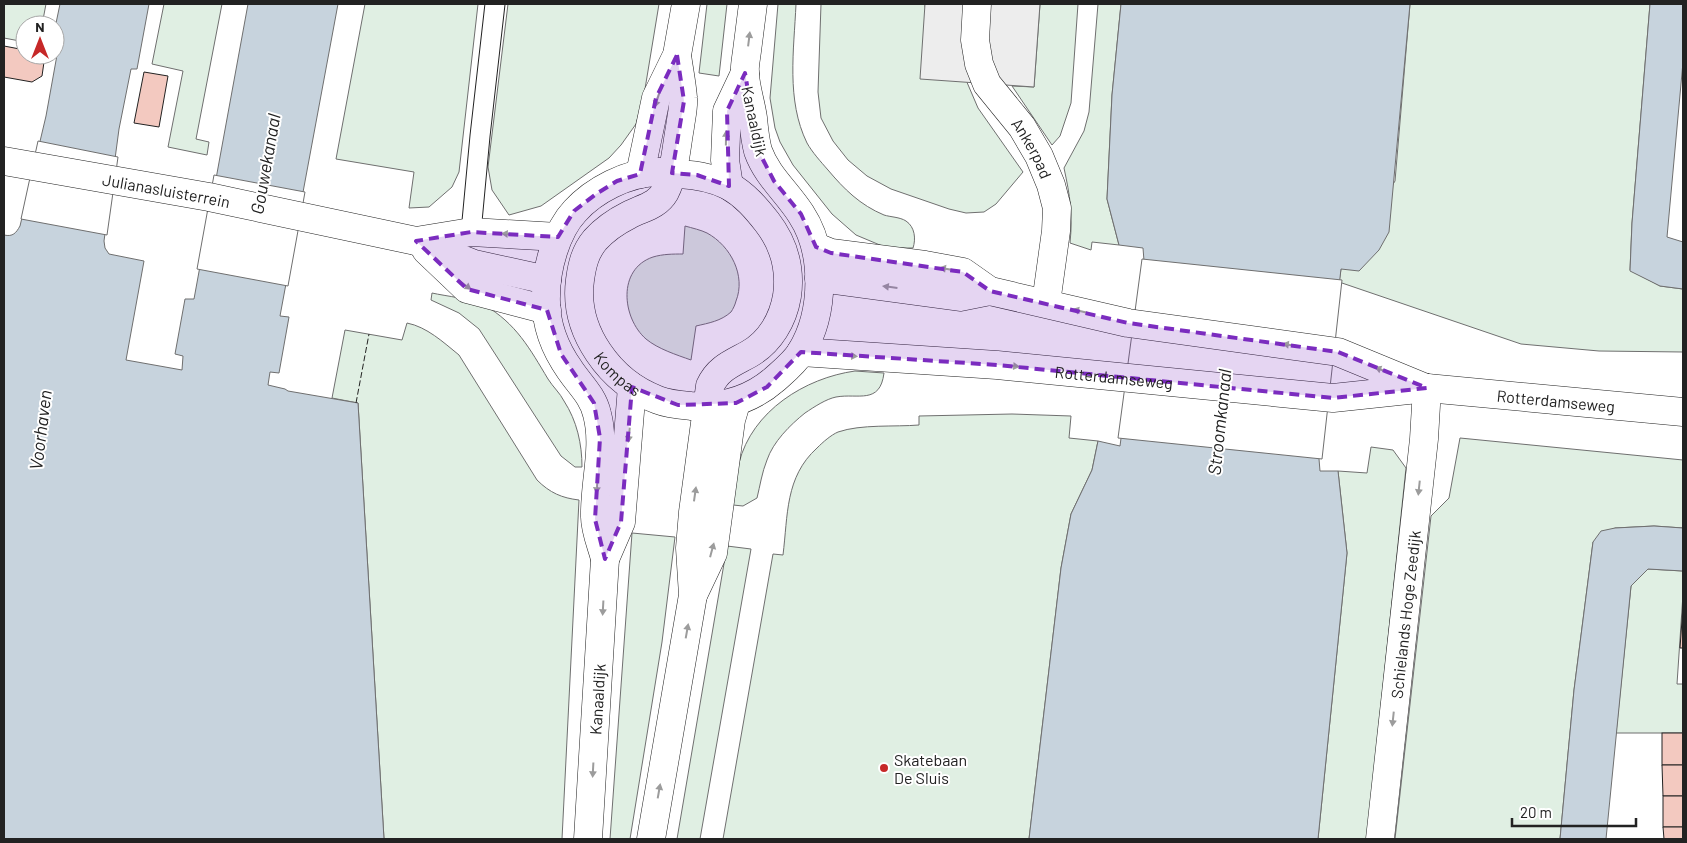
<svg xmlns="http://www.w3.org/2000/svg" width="1687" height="843" viewBox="0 0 1687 843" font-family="Barlow,sans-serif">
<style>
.green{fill:#e0efe3;stroke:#6f6f6f}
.parking{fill:#ededed;stroke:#6f6f6f}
.water{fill:#c7d3dd;stroke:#6f6f6f}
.pier{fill:#fff;stroke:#6f6f6f}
.building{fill:#f3c9c0;stroke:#222}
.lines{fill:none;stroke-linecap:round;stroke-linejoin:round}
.service-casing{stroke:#222;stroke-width:21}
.minor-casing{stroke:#222;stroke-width:29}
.secondary-casing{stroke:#222;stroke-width:29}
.primary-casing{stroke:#222;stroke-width:29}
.service{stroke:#fff;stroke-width:19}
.minor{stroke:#fff;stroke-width:28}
.secondary{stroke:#fff;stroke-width:28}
.primary{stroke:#fff;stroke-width:28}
.fence{stroke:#222;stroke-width:1;stroke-dasharray:6 2.5;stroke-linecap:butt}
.oneway{fill:#9c9c9c}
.marked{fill:#7b2cbf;fill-opacity:0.2;stroke:#7b2cbf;stroke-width:4;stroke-dasharray:10 6;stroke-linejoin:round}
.poi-dot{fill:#c62828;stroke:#fff;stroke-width:2}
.labels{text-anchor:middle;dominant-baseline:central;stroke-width:4;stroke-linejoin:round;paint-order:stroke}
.street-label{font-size:16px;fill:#222;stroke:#fff}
.poi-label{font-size:16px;fill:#222;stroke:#fff;text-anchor:start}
.water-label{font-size:18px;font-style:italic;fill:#222;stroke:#fff}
</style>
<rect width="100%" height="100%" fill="#fff"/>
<g class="green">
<path d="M4,4H46L42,25H25V42L4,38Z"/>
<path d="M164,4H222L196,139L209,142L207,155L168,147L183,71L152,64Z"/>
<path d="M365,4H478L459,172L452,187L429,207L409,208L414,172L336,159Z"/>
<path d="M508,4H659L644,95L636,124L621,145L609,158L541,206L509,215L492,190L488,167Z"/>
<path d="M707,4H727L719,76L699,73Z"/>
<path d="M778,4H796C794,50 786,100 807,143C812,152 821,162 828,170C844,189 860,205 884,215C890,217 900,217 906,221C915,227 916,239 913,248H887L856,235L832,214L793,165L780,142L775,128L770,98Z"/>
<path d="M821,4H925V7L960,66L978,108L1023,172L996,204L984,212L966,213L949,209L891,189L867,176L848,160L833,141L821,118L818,92Z"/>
<path d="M1040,4H1078L1071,103L1060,136L1052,145L1012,86L1034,87Z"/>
<path d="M1098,4H1121L1112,95L1107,199L1119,245L1092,242L1091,250L1070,243C1073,214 1070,196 1064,168L1084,131L1089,112Z"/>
<path d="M1410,4H1650L1632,223L1630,270L1660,286L1683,289V352L1599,351L1521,344L1339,282L1341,269L1395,181Z"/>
<path d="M685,226C692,228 701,230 707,233C731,246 746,276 736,301C735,305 733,309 731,312C721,321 709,323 696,326L691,360C677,355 658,349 646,339C622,318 617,269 653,257C663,254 673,254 683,254Z"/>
<path d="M432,293C445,296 473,299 484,305C516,323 530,349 548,379C553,387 560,393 564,401C577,421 582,444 582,467H575L561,456L479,329L459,313L431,300Z"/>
<path d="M407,323C427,327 443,342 459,355L537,480C550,493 562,498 579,500L562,839H384L358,403L332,398L345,330L402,340Z"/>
<path d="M855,371L884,373C880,405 858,393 836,397C826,399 814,407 805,413C790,425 773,442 767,460C762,472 760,486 757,498L743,506L733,505C735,491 735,476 739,463C752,411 805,378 855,371Z"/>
<path d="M1012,414L1071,416L1069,438L1098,441L1092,470L1071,514L1061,568L1029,839H723L773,554L783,555C788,515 785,477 817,448C823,442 831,435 838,432C861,424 895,427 919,425V416Z"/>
<path d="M1460,438L1683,460V528L1654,526L1615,528L1593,542L1574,690L1560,839H1395L1431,516L1449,498Z"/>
<path d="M1371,447L1393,450L1406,468L1367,839H1318L1347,553L1338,471L1367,473Z"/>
<path d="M632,533L675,537L662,642L630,839H610Z"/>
<path d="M727,546L751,549L700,839H677Z"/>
<path d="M1648,569L1683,571V594L1677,684H1683V733H1616L1631,586Z"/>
</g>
<path class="parking" d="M925,4H1040L1034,87L920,79Z"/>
<g class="water">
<path d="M60,4H149L137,69H131L119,129L104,241L105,248L109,254L144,261L126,360L182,370L183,356L175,354L185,299H194L248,4H338L280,316L289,317L279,373L270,372L268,385L285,389L288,391L358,403L384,839H4V235C13,237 16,233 20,226L46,116L57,55L55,54V28Z"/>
<path d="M1121,4H1410L1389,232L1379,250L1359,271L1341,269L1319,459L1320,471H1338L1347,553L1318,839H1029L1061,568L1071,514L1092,470L1098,441L1120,446L1144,261L1143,248L1119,245L1107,199L1112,95Z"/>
<path d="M1650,4H1683V62L1667,237L1683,242V289L1660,286L1630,271L1632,223Z"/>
<path d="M1654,526L1683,528V571L1648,569L1631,586L1606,839H1560L1574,690L1593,542L1601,531L1615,528Z"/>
</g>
<g class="pier">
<path d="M38,141L118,157L107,235L21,219Z"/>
<path d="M214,175L305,192L288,286L197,269Z"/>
<path d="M1142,259L1342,280L1322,459L1118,438Z"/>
</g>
<g class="building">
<path d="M4,46L25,50V55H39L44,62L42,76L32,82L4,77Z"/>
<path d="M144,72L168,76L159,127L134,123Z"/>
<path d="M1683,606V648H1680Z"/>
<rect x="1662" y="733" width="21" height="32"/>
<path d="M1662,765H1683V796H1663Z"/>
<rect x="1663" y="796" width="20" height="31"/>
<path d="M1663,827H1683V839H1664Z"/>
</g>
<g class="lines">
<g class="service-casing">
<path id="service" d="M471,232L480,136L495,4"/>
</g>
<g class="minor-casing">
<g id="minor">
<path id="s1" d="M977,4L975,40L979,64L987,84L1022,127L1039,156L1051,185L1057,208L1056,231L1046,303"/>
<path id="s2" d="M1380,839L1424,439L1427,388"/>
</g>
</g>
<g class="secondary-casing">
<g id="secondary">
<path id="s3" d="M4,161L209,197L416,241L474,264L547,280"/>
<path d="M416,241L471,232L558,237"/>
<path d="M816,247L831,253L925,265L963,272L990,291L1128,323L1338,352L1423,387"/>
<path d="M426,250L467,289L547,310"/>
<path d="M819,278L960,297L990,291"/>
<path id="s4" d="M801,352L997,365L1333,398L1427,388L1683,412"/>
</g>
</g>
<g class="primary-casing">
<g id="primary">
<path id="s5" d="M677,55C679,70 682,84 683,98C684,107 681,118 680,127C676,149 675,172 665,192C657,206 642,208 629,215C617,221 604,230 595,240C585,252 582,265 580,280C573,331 610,382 658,400C668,404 680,405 691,406C722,408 751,400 775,379C784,371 795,362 801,352C825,313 826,252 801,214C787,192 767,176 758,151C755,140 754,129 753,118C751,104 746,89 745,75C744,68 746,59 747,51C749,36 751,20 753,4"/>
<path d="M640,174L656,98L677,55L686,4"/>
<path d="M729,186L725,160L727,111L745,73"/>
<path d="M605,559L621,522L632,387"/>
<path d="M694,593L713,553L731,420L736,403"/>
<path id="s6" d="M588,839L605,559C602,546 595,531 595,517C594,483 606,447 597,414C593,396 580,385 570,370C555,349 545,323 546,296C546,269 556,231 575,211C594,190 627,173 656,172C663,171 672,173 679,174C696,175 714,178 729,186C745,195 756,208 767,222C784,244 791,268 787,296C783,320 770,342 749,354C733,363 718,368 710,386L693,512L690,548L693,595L651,839"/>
</g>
</g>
<use href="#service" class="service"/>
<use href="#minor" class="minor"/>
<use href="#secondary" class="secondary"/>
<use href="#primary" class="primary"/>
<path class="fence" d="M356,403L369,334"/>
</g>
<defs><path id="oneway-solid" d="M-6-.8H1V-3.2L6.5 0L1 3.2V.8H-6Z" transform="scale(1.25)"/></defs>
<g class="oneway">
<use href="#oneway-solid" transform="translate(749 39) rotate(-83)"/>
<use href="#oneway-solid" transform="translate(657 100) rotate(108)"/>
<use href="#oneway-solid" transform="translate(726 138) rotate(-89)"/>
<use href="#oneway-solid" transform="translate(509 234) rotate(-176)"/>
<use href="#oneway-solid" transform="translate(947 269) rotate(-170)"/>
<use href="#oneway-solid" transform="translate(465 285) rotate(36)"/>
<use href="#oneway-solid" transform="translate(890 287) rotate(-173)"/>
<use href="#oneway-solid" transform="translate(1080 311) rotate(-166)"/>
<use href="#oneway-solid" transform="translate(1290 345) rotate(-172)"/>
<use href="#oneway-solid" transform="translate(850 356) rotate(4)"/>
<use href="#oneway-solid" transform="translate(1012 366) rotate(5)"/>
<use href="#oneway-solid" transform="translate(1382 370) rotate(-158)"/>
<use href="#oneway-solid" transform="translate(629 435) rotate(96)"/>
<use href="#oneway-solid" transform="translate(597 486) rotate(94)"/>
<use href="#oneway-solid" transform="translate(1419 488) rotate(96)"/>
<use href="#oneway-solid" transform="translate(695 494) rotate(-82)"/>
<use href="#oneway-solid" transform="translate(712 550) rotate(-75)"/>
<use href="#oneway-solid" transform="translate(603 608) rotate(93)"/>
<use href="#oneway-solid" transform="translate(687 631) rotate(-80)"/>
<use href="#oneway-solid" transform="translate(1393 719) rotate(96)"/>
<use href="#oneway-solid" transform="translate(593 770) rotate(93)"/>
<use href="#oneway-solid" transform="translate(659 791) rotate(-80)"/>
</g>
<path class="marked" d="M677,55L684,101L672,173L697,175L729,186L727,111L745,73L758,150L774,181L801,214L816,247L831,253L963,272L990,291L1128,323L1338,352L1427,388L1333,398L997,365L801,352L767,387L736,403L678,405L632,387L621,522L605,559L595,519L600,438L594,403L561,354L547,310L467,289L416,241L471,232L558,237L574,211L596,194L617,181L640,174L656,98Z"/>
<circle class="poi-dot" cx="884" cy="768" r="5"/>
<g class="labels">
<g class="street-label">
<text transform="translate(755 121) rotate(78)">Kanaaldijk</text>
<text stroke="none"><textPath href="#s1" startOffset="161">Ankerpad</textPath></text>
<text stroke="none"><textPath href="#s3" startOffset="165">Julianasluisterrein</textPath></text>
<text stroke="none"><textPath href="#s5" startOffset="374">Kompas</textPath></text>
<text stroke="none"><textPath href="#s4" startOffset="314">Rotterdamseweg</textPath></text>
<text stroke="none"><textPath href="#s4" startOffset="758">Rotterdamseweg</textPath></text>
<text stroke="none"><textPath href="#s2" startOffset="226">Schielands Hoge Zeedijk</textPath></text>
<text stroke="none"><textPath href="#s6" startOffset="140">Kanaaldijk</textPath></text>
</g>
<g class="poi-label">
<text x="894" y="759">Skatebaan<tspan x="894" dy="18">De Sluis</tspan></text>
</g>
<g class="water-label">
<text transform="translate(265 164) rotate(-80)">Gouwekanaal</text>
<text transform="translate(1219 422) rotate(-84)">Stroomkanaal</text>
<text transform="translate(40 430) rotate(-83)">Voorhaven</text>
</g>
</g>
<rect width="1687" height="843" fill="none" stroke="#222222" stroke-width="10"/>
<g transform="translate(40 40)"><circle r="24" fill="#ffffff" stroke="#a7a7a7"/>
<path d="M0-4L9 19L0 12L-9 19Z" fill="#c62828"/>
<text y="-8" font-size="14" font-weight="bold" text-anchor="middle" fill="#222222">N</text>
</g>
<path d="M1512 818v8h124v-8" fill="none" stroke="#222222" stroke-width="2.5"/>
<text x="1520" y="818" font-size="15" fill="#222222" stroke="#ffffff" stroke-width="4" paint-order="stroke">20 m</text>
</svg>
